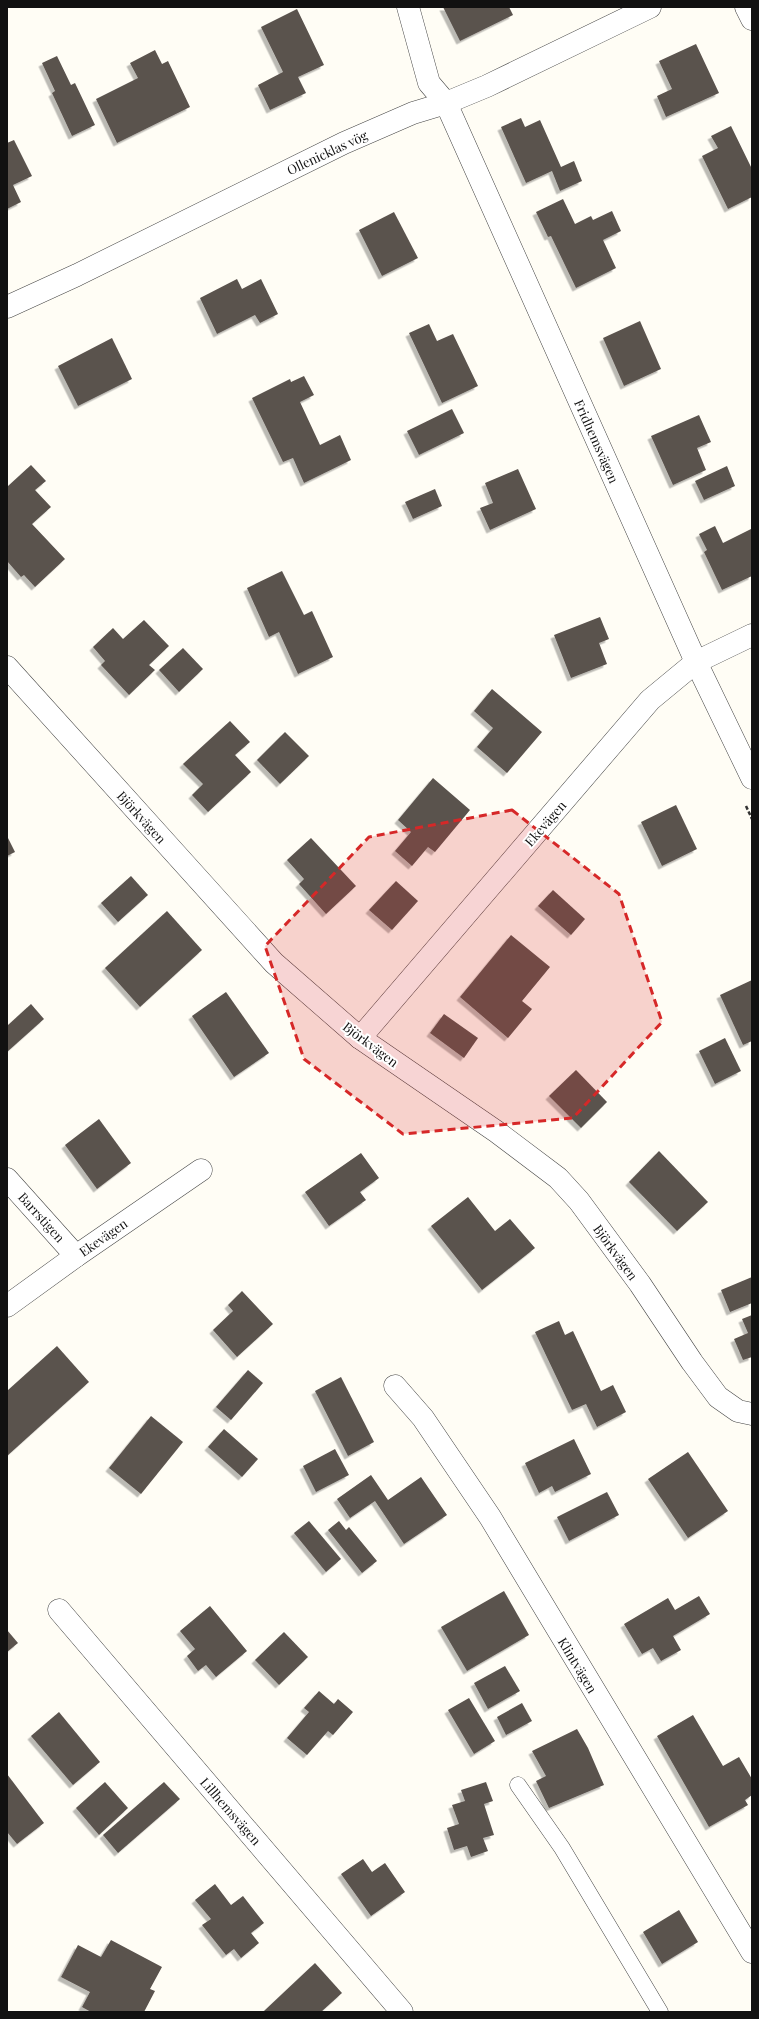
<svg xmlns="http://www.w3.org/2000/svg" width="759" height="2019" viewBox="0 0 759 2019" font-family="'Playfair Display',serif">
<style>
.building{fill:#5a524d;filter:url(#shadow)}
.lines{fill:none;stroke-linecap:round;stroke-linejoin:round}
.lane-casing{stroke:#444;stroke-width:17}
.street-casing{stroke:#444;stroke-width:23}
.path{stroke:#333;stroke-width:2.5;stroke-dasharray:4 2;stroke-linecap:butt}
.lane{stroke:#fff;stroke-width:16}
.street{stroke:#fff;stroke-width:22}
.marked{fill:#d62828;fill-opacity:0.2;stroke:#d62828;stroke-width:3;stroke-dasharray:8 5;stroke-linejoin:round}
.labels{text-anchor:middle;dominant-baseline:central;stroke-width:4;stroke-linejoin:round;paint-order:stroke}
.street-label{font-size:13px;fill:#111;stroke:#fff}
</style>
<defs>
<filter id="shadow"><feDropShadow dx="-3.5" dy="3.5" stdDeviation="0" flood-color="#0004"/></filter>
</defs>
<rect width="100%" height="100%" fill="#fffdf5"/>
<g class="building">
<path d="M443,7H509L513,15L460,41Z"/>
<path d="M297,9L324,65L298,77L306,93L270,110L258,85L283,72L261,27Z"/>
<path d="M696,44L719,93L666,117L657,96L672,89L659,61Z"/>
<path d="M155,50L162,64L168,61L190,107L117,143L96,99L138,78L130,63Z"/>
<path d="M57,56L71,85L75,83L95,125L72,136L52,93L55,91L42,63Z"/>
<path d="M521,118L525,127L540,120L561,167L574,161L582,181L560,191L552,171L526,183L501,127Z"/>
<path d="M731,126L752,169V197L728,209L702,156L718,148L711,136Z"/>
<path d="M14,140L32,176L13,185L21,202L7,209V143Z"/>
<path d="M563,199L575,224L591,216L593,220L612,211L621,231L603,240L616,268L576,288L551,236L548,237L536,212Z"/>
<path d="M394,212L418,258L382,276L359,230Z"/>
<path d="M237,279L242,289L261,279L278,314L260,323L255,315L217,334L200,298Z"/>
<path d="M640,321L661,369L624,386L603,338Z"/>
<path d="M429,324L437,341L453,334L478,386L442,403L409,333Z"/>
<path d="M112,338L132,379L78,406L58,366Z"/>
<path d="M304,376L314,395L300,402L320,445L340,435L351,460L304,483L293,458L283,462L252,398L290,379L291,382Z"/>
<path d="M452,409L464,433L419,455L407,431Z"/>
<path d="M699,415L711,442L697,448L706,470L673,485L651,436Z"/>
<path d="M31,465L46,481L35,490L51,507L32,524L65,559L35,587L24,575L21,577L7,561V487Z"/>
<path d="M727,466L735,486L704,500L695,481Z"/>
<path d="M518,469L536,509L490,530L480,508L493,503L485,483Z"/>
<path d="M435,489L442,506L413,519L405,502Z"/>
<path d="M715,526L723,543L751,529L752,532V576L722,590L704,552L707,550L699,534Z"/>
<path d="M282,571L304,615L312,611L333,657L298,674L279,632L269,637L247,588Z"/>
<path d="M600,617L609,639L599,643L607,664L571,678L554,635Z"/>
<path d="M144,620L169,646L149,665L155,670L129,695L101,665L105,661L93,647L113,628L123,639Z"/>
<path d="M183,648L203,669L179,692L159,670Z"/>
<path d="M492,689L542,732L507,773L477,747L493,728L474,711Z"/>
<path d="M230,721L250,742L235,755L251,772L208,812L192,795L203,784L183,764Z"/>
<path d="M285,732L309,756L280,784L257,760Z"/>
<path d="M433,778L470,810L435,852L428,847L412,866L395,851L411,832L398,820Z"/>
<path d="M676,805L697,849L662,866L641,822Z"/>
<path d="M7,836L15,852L7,856Z"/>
<path d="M311,838L356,886L326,914L299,884L304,879L287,860Z"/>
<path d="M131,876L148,895L118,922L101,903Z"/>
<path d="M396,881L418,901L392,930L369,910Z"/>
<path d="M553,890L585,919L571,935L538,906Z"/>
<path d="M167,911L202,950L140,1007L105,968Z"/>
<path d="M511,935L550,967L522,1001L532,1009L508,1038L460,997Z"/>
<path d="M752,980V1041L743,1045L720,995Z"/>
<path d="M226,992L269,1053L234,1077L192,1016Z"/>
<path d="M31,1004L44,1019L7,1052V1026Z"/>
<path d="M444,1014L478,1038L464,1058L430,1033Z"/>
<path d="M725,1038L741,1071L715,1084L699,1051Z"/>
<path d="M576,1070L607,1102L581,1128L549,1096Z"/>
<path d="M99,1119L131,1163L97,1189L65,1145Z"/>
<path d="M659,1151L708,1202L677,1231L629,1182Z"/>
<path d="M361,1153L379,1178L360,1192L366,1200L329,1226L305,1192Z"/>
<path d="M468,1197L495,1231L510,1219L535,1248L482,1290L431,1226Z"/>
<path d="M752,1277V1303L730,1312L721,1290Z"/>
<path d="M242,1291L273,1324L237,1357L213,1330L233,1311L228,1305Z"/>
<path d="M752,1315V1357L743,1360L734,1339L748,1333L742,1319Z"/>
<path d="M559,1321L565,1335L573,1331L601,1391L613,1385L626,1412L597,1427L586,1404L572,1410L535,1332Z"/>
<path d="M57,1346L89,1382L7,1456V1391Z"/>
<path d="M248,1370L263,1383L231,1420L216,1407Z"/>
<path d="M341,1377L374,1442L348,1456L315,1391Z"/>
<path d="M151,1416L183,1442L141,1494L109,1468Z"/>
<path d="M224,1429L258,1459L242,1477L208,1447Z"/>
<path d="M574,1439L591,1474L555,1492L552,1486L539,1493L525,1463Z"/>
<path d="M335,1449L349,1475L316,1492L303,1466Z"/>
<path d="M688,1452L728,1511L688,1538L648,1479Z"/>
<path d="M371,1475L388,1500L421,1477L447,1515L404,1544L375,1501L350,1518L337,1499Z"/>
<path d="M607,1492L619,1515L569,1541L557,1517Z"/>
<path d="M309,1521L341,1559L326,1572L294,1533Z"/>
<path d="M339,1521L346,1530L349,1527L377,1561L362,1573L328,1530Z"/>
<path d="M504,1591L529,1635L467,1671L441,1627Z"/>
<path d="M699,1596L710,1614L673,1636L681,1650L661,1661L653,1648L642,1654L624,1624L668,1598L675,1610Z"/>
<path d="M210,1606L247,1651L216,1677L206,1665L198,1671L187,1656L195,1649L180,1631Z"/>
<path d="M7,1630L18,1643L7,1652Z"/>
<path d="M284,1632L308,1657L279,1685L255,1660Z"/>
<path d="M505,1666L520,1691L488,1709L474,1683Z"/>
<path d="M319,1691L334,1704L338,1699L353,1712L333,1735L328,1731L307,1755L287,1738L309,1712L304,1708Z"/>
<path d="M469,1698L495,1741L474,1754L448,1710Z"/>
<path d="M522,1703L532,1721L506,1735L497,1717Z"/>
<path d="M59,1712L100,1762L73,1785L31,1736Z"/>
<path d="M693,1715L723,1766L739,1757L752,1779V1795L745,1800L748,1805L709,1827L657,1736Z"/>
<path d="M577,1729L588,1748L604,1785L549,1808L536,1781L546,1776L532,1751Z"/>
<path d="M7,1774L44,1823L17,1844L7,1832Z"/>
<path d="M105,1782L128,1808L99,1835L76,1808Z"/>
<path d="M164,1782L180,1799L118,1853L103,1835Z"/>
<path d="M486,1782L493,1801L484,1804L494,1835L483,1838L488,1851L471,1857L467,1846L454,1850L447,1828L459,1824L452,1805L465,1801L461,1790Z"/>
<path d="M363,1859L372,1872L385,1863L405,1892L371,1916L341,1874Z"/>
<path d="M215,1884L231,1905L243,1896L264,1923L251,1933L259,1943L241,1958L234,1949L226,1955L202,1925L211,1919L195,1900Z"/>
<path d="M679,1910L698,1942L662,1964L643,1932Z"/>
<path d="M111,1940L162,1967L150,1989L155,1991L144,2012H91L82,2007L90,1992L61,1977L78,1945L101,1957Z"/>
<path d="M315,1963L342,1993L321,2012H265L264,2011Z"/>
</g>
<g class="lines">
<g class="lane-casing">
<path id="lane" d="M518,1785L562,1848L660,2012"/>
</g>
<g class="street-casing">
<g id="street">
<path d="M408,7L429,83L446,103L696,662L752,778"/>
<path d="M746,7L752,19"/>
<path d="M7,307L77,275L344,143L413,113L446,103L487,86L650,7"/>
<path d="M7,667L274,963L360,1038L497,1132L558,1178L579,1201L640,1284L692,1362L718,1397L738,1411L752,1414"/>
<path d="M360,1038L650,700L696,662L752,635"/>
<path d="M7,1179L76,1256"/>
<path d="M7,1306L76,1256L201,1170"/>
<path d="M395,1386L423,1418L490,1517L752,1952"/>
<path d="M59,1610L402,2012"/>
</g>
</g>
<path class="path" d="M746,806L752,819"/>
<use href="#lane" class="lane"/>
<use href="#street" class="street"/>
</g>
<path class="marked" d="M512,810L619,894L662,1022L573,1118L403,1134L304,1059L265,946L369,837Z"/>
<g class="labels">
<g class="street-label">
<text transform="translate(327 152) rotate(-25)">Ollenicklas vög</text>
<text transform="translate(597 441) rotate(66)">Fridhemsvägen</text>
<text transform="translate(142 817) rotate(48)">Björkvägen</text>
<text transform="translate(545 823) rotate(-49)">Ekevägen</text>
<text transform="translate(371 1044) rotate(37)">Björkvägen</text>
<text transform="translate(42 1217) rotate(48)">Barrstigen</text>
<text transform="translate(103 1237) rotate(-35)">Ekevägen</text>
<text transform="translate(616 1252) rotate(54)">Björkvägen</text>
<text transform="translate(578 1665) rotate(59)">Klintvägen</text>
<text transform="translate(231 1811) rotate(49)">Lillhemsvägen</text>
</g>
</g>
<rect width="759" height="2019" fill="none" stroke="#111111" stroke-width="16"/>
</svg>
